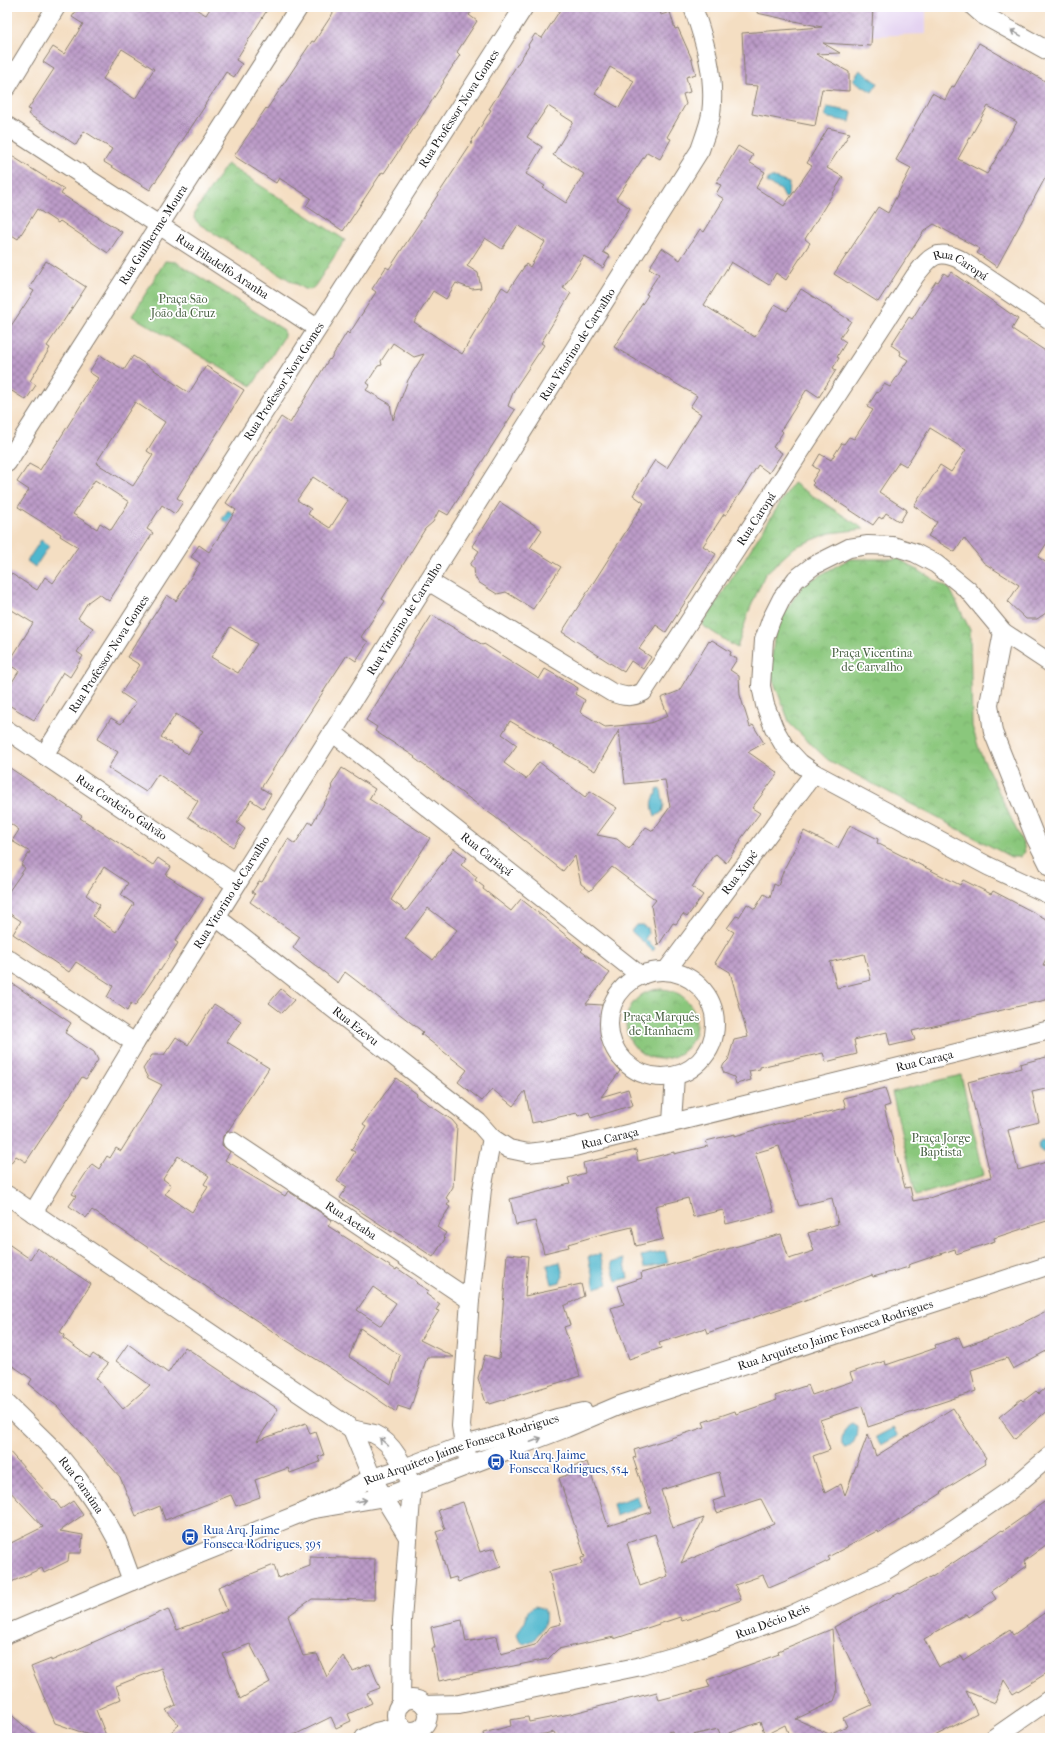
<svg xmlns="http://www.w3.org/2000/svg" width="1057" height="1745" viewBox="0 0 1057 1745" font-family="'IM FELL French Canon',serif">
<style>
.built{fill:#e4d3f1}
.park{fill:url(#park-crowns);stroke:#53724c}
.water{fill:#4fb7ce;stroke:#366a75}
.building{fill:url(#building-cross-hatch);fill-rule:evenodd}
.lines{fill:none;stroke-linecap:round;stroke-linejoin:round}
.minor-casing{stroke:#887d6f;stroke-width:20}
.minor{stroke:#fff;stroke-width:18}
.oneway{stroke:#999}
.labels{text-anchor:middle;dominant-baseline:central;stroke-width:3.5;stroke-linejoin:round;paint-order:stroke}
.street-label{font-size:12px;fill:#1c1c1c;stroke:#fff}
.park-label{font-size:12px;fill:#486042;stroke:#fff}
.transit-label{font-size:12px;fill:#164399;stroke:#fff;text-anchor:start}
</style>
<defs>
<pattern id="park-crowns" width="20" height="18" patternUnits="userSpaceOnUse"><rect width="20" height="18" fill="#8ac77c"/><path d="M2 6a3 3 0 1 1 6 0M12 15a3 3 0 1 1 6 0" fill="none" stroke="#76aa6b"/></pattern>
<pattern id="building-cross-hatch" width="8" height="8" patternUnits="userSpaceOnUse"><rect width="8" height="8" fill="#bc9bc8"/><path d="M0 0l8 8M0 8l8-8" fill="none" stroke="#987ea2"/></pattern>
</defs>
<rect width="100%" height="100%" fill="#fff"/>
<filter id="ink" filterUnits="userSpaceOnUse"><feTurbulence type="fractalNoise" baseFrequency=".025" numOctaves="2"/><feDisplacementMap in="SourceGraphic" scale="8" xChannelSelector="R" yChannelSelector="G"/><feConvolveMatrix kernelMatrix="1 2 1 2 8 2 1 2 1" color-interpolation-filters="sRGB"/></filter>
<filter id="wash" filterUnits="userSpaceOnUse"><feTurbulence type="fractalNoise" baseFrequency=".012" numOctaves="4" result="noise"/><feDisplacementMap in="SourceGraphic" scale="16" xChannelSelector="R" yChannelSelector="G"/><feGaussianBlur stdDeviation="0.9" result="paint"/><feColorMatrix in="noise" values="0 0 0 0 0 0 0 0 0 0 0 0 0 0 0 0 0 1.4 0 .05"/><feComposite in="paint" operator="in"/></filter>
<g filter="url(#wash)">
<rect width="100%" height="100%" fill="#f4dec2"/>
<path class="built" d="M794,7H926V34L839,37Z"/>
<g class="park">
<path d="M227,164L345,240L315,286L310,290L304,289L199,224L194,218L195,212Z"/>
<path d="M165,261L176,262L284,330V336L282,340L252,386L132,316Z"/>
<path d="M793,483L864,529L830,533L795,547L765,574L749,611L737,648L702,625Z"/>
<path d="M849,559H899L950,589L970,630L972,726L980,752L1024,846L1025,852L1020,857H1011L828,760L790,724L770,672L776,624L804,584Z"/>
<circle cx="661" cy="1024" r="35"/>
<path d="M961,1075L984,1175L916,1196L892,1092Z"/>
</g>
<g class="water">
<path d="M860,70L878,83L872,92L853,80Z"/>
<path d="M827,107L852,112L850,122L825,117Z"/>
<path d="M771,177L789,183L788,197L785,198L781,190L767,183L768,179Z"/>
<path d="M228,510L248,524L242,533L222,519Z"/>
<path d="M41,540L49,546L35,567L27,561Z"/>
<path d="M659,789L661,790L664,805L662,812L655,817C652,809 651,803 655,795H657V790Z"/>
<path d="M636,925H642L647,928L648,934L645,939L655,948L653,951L631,931Z"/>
<path d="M1041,1139L1050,1141V1152H1042L1039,1149L1038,1143Z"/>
<path d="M665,1251L668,1263L644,1268L641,1256Z"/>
<path d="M600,1254L608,1284L595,1288L588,1257Z"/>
<path d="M624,1259L628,1278L616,1281L611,1263Z"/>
<path d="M560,1262L563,1276L560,1282L552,1284L547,1265Z"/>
<path d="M852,1423L857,1426C857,1435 855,1446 846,1448L842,1445C841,1437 844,1426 852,1423Z"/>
<path d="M893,1428L898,1436L881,1445L876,1437Z"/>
<path d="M637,1496L641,1507L616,1516L613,1504Z"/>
<path d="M535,1606L544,1609C550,1621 537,1642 524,1644L520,1641L517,1634C520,1629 523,1626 525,1622C528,1614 526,1609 535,1606Z"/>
</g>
<g id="blocks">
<g class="building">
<path d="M79,7H192L206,15L211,7H269L236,60L242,64L234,77L226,72L204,106H205L150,190L104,162L112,149L84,131L76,145L28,114L31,110L28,109L54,69L43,62L53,47L64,54L83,24L72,17ZM122,49L154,69L135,99L103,79Z"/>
<path d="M337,7H474L469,15L477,21L457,52L460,55L443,81L444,82L405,142L384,173L382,172L343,231L306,206L311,198L279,178L276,183L234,156L266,108L267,109L312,41L314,42Z"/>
<path d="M562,7H659L661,15L670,12L675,29L678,28L691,57L696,74L686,77L690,92L683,94L686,104L684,107L667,137L671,139L660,159L647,152L616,199L630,208L603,252L610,256L603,268L584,256L563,288L571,293L541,343L544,345L514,390L508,406L515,410L448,515L439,510L433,522L425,529L382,599L385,601L361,637L368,642L356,661L347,655L261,788L271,794L263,808L251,800L237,823L245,829L233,847L188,817L198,801L158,774L146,792L108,768L118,752L97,739L111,718L121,724L136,703L121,693L140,665L127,657L167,595L176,601L200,563L191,557L199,545L209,552L236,510L226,503L281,417L290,423L329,359L330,360L347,332L349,334L376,292L372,289L386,267L389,269L472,143L471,142L491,110L489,109L529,46L528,45L535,34L542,38ZM610,67L634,81L619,108L595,94ZM548,106L573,122L553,155L584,174L566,203L543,188L545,186L526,174L542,147L527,137ZM518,225L545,242L530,267L526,264L508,291L502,287L462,354L414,322L433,291L446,299L456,283L472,289L481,288L478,273L467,266L485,238L502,249ZM393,343L414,357L424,354L408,380L393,420L390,404L366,390L370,385L367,383L378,366L382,365L381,361ZM313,477L348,500L330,528L308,514L311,509L297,500ZM230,627L257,644L238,673L211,657ZM176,714L203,731L188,754L161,737Z"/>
<path d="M758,7H873L871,46L823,43L840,53L816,54L849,72V91L822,89L815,126L752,114L758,86L744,85V69L742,33L822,27L757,13Z"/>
<path d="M979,43L1050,84V169L997,267L977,253L980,249L934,224L924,231L878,302L834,274L878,207L888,213L911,168L896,160L932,93L945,100L952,86L954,87ZM988,106L1017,122L987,174L958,159Z"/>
<path d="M828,128L850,133L827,168L843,177L805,239L810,243L786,280L776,273L769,285L731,262L704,305L755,337L775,304L787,311L801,289L851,321L840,338L846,342L837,357L839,358L833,368L836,370L819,397L807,389L781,430L783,432L773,447L782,453L769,473L758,465L726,515L724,514L703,546L716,554L666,632L656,625L639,649L651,657L643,669L631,661L624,672L562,632L644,503L633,495L639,485L655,460L667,468L701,414L690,407L697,396L614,347L648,295L646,294L659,274L649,268L662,248L680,260L700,229L704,232L724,199L716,194L721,185L716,183L738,146L753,155L749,162L765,172L756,188L784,206L812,166L807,163Z"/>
<path d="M7,153L64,189L61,194L122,232L108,253L60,221L58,223L37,209L18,239L7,232Z"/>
<path d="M46,261L86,287L47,346L50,348L30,381L36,385L26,400L7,388V332L34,291L29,288Z"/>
<path d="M951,272L1018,319L1012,329L1050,354V538L1038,557L1050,565V602L1046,613L1037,619H1026L1008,602L1019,585L984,563L964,538L955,552L928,536L937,522L914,506L940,465L951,472L966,450L930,428L906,466L899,462L879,492L907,510L900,522L886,513L882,519L879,517L873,525L812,485L814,483L812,481L819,470L813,466L820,454L831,460L842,443L844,444L849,437L854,439L873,410L867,407L877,392L878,393L884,384L890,387L908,360L900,355L901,352L891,345L909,317L912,319L936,281L938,282L944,273L948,276Z"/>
<path d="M100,355L124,370L133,356L189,393L206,366L244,390L177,498L183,502L175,514L162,505L147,529L153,533L109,601L99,594L88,602L78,618L93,628L77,652L83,656L70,677L63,672L34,720L7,704V690L19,671L8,664L33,623L7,607V571L37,590L45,577L53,583L78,547L60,536L61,534L18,507L29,490L17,482L29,464L40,470L98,378L89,372ZM135,402L165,422L147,451L153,455L133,486L96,463ZM95,480L129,502L111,530L100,523L97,529L73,514Z"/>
<path d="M500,502L542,530L530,548L561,567L533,609L506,592L497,594L478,582L475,577L474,568L470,565L479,551L472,546Z"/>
<path d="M432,615L483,645L484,644L539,679L545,669L578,688L575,694L585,700L580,712L605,727L650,723L668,716L661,698L679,691L709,641L710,642L712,640L731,652L730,655L737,659L730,670L739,676L740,695L750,727L753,725L764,743L748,752L778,773L752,808L760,813L740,840L741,841L726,863L716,854L713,856L692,887L703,895L687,917L683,914L676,924L673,923L658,946L651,906L656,900L612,867L590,891L581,884L575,856L563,871L495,817L414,758L415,757L375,731L377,727L366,720ZM510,721L595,771L619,730L625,784L665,780L670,807L653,831L646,827L629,849L617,839L597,835L617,808L590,791L585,797L539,762L526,779L504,763L517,745L502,734Z"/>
<path d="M7,766L82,816L80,818L153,865L158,858L171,867L166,875L203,899L175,941L178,943L160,971L159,970L135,1006L131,1003L127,1011L107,997L113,986L76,962L69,972L13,934L21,921L7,912V894L25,868L21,865L30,852L12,841L19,830L7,821ZM104,867L128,883L121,895L134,904L116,932L93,916L100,905L86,895Z"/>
<path d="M342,768L375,789L369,799L430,838L391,900L406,911L454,848L467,858L461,865L477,877L475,880L484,887L483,889L511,911L521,899L583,949L581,951L610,973L586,1004L602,1005L604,1047L611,1060L620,1071L601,1097L628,1089L633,1105L591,1118L589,1112L578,1116L577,1113L532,1123L525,1091L513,1106L492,1089L482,1101L458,1082L467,1070L421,1034L423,1032L345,972L338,983L293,948L300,937L250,902L255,894L252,892L259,881L262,882L288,839L295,844L309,822L312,824L333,788L331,786ZM428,908L457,930L433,960L405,938Z"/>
<path d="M850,825L878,839L877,843L960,885L963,880L991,894L993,891L1050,921V951L1043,965L1050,966V999L912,1031L915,1040L890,1046L887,1032L854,1040L857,1054L826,1062L823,1053L760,1067V1069L749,1071L751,1080L736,1084L734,1077L724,1073L722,1068L724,1064L728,1060L734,1040L748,1037L730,972L715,963L734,932L727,928L736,916L739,917L747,904L755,909L764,894L770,898L774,884L778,886L784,869L804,831L838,848ZM864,954L871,980L837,988L830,962Z"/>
<path d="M7,980L71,1023L65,1033L94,1052L98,1060L86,1079L82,1077L26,1162L16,1156L7,1168Z"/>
<path d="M281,989L294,1000L282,1013L269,1003Z"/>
<path d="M214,1004L241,1021L227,1042L269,1068L228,1131L223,1136L222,1145L230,1152L225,1160L285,1196L288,1191L332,1220L328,1226L396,1270L397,1268L417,1282L416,1283L429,1291L426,1294L440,1304L436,1310L439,1311L420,1340L454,1357H427L410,1410L398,1406L396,1412L357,1385L281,1337L92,1210L86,1218L69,1206L76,1196L72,1194L92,1164L99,1169L107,1156L110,1158L116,1148L121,1151L162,1085L148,1078L143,1069L152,1055H164L176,1037L188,1045ZM178,1156L209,1176L204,1184L208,1187L192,1212L165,1194L171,1185L163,1179ZM373,1287L396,1303L381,1326L357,1310ZM360,1328L400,1355L391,1384L349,1357Z"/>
<path d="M1050,1056V1088L1032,1092L1039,1122L1008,1130L1018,1170L1050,1161V1220L994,1238L995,1241L956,1254L955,1249L908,1265L909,1267L873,1277L872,1275L800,1302L707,1333L705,1328L659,1343L661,1348L629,1359L611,1308L624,1304L618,1286L642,1278L641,1273L781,1234L789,1259L814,1251L808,1233L838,1224L832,1198L799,1206L779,1146L755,1153L774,1212L726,1224L723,1210L693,1217L688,1198L655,1206L663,1239L636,1246L632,1227L599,1235L568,1244L569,1247L544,1253L535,1221L516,1225L510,1199L570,1184L568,1178L585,1173L583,1163L636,1150L638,1161L674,1152V1154L708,1146L706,1141L735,1134V1136L776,1124L846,1108L843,1098L885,1088L890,1105L884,1107L905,1188L910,1187L913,1201L929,1198L991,1177L968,1082L1021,1068L1020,1064Z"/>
<path d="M396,1078L417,1094L416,1096L452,1120L457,1126L453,1187L446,1198L450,1201L447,1205L450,1207L437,1227L446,1233L443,1237L445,1239L433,1257L393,1230L392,1232L340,1198L347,1187L337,1181L355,1152L351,1150L366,1126L363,1124Z"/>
<path d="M7,1243L30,1259L37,1248L91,1284L60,1332L65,1335L63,1338L90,1358L93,1354L108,1364L96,1378L123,1409L150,1385L116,1361L128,1344L168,1373L185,1347L278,1409L257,1441L306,1423L310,1434L316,1432L324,1455L318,1457L320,1462L290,1473L288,1468L255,1480L260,1497L236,1506L231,1495L165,1520L160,1506L136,1516L120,1477L58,1407L29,1384L32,1379L7,1362Z"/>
<path d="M507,1254L528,1256L525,1296L581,1284L584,1296L564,1306L570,1325L564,1327L580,1376L490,1404L489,1402L486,1403L478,1378L485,1355L499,1359Z"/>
<path d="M1050,1309V1349L1013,1369L1007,1358L971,1370L976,1391L868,1427L862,1406L820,1420L830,1450L813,1456L825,1493L841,1484L845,1495L868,1434L876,1456L953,1408L986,1458L984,1460L986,1464L941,1492L942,1493L911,1513L878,1533L877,1531L828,1557L830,1560L795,1577L769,1588L763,1575L735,1585L741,1600L720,1608L682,1621L680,1617L614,1639V1637L558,1649L548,1659L439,1681L432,1648H435L431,1627L462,1620L466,1642L497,1636L501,1654L535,1645L549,1627L561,1624L549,1572L582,1564L581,1558L585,1557L559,1478L570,1474L568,1468L587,1462L608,1526L651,1512L633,1458L636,1457L634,1450L705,1427L703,1422L735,1411L736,1414L777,1400L775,1396L808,1385L812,1395L853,1381L850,1373L885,1361L886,1365L936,1348L935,1345L959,1337L963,1347L1003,1333ZM719,1472L725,1497L713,1501L717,1513L761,1499L774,1524L681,1563L704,1518L673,1528L661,1490ZM655,1534L668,1576L640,1586L627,1543Z"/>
<path d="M1050,1384V1408L1015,1439L999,1417L1021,1399L1023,1401L1036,1391L1039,1394Z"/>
<path d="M7,1449L53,1500L54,1499L61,1509L73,1501L83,1515L60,1531L83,1535L81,1553H69L68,1561L44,1573L42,1568L7,1584V1545L43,1527L7,1488Z"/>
<path d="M1050,1498V1542L1024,1561L1027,1566L991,1591L996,1599L969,1617L967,1614L924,1639L939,1667L961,1656L963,1660L1010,1630L1013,1635L1050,1609V1671L1013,1694L1004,1680L995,1703L966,1691L977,1714L931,1738H790L785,1725L765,1735L760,1722L721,1736L718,1729L693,1735V1738H674L672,1731L642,1738H557L554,1732L525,1738H484L483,1733L511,1726L510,1720L528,1717L529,1722L570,1714L657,1692L659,1700L710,1687L707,1680L779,1654L778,1651L832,1629L837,1693L834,1701L796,1719L829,1734L847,1726L843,1718L872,1705L834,1627L899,1593L900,1594L932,1576V1577L1002,1530L1003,1531Z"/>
<path d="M463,1502L480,1552L495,1548L501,1567L458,1582L456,1577L449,1579L437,1540H439L436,1532L445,1529L438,1510Z"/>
<path d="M310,1557L375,1559L374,1600L312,1599L288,1616L303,1656L317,1654L327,1677L343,1656L353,1671L370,1664L380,1688L367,1693L372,1703L348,1714L351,1721L336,1728L331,1717L288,1738H164L179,1725L166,1710L176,1705L161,1668L116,1686L121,1699L96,1710L107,1738H98L55,1723L31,1667L51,1659V1661L168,1609L177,1630L227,1611L218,1587L274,1565L278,1578L310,1566ZM250,1644L270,1682L240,1699L223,1654Z"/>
<path d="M7,1711L38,1738H7Z"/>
</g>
</g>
</g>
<g filter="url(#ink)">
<use href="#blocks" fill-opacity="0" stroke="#887d6f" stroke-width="1"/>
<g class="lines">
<g class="minor-casing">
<g id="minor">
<path d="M974,7L983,15L1050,52"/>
<path d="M7,87L56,7"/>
<path id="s1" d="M7,126L317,328"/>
<path id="s2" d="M7,463L299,7"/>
<path id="s3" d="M428,581L611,692C624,697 631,698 643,692L915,276C929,258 936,248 959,259L1050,320"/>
<path d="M1003,632L1050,663"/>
<path id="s4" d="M7,730L235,884"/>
<path id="s5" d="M332,732L641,976"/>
<path id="s6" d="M44,755L524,7"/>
<path d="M1050,867L1035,837L993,732L989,704L1003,632L968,590L936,564L915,553L893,546L868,545L849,548L813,566L796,579L782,598L771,620L764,640L761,686L765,705L774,728L785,747L800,763L814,773L988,866L1050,895"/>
<path id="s7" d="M216,917L478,1122L492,1138"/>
<path d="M7,958L135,1043"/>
<path id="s8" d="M666,971L814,773"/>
<circle cx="662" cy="1024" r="53"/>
<path d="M672,1122L675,1076"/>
<path id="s9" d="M232,1141L470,1300"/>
<path d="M7,1195L352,1429C359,1431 367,1432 374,1434C394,1443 404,1467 412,1486L402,1621L401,1704"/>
<path id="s10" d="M33,1213L135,1043L216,917L700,150C704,138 709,126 711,114C716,77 705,42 693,7"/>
<path id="s11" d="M7,1404L57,1453L78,1479L106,1520L117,1540L132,1581"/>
<path d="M352,1429L372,1478L408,1537"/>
<path id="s12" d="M470,1465L464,1445L461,1426L470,1300L482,1189L492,1138L509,1149L528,1153L570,1148L1050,1030"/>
<path id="s13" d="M309,1510L385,1497L566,1428L620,1405L1050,1265"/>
<path id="s14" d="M7,1634L132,1581L309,1510L372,1478L404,1468L464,1445L487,1439L557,1418L584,1412"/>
<circle cx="412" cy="1715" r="16"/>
<path id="s15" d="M424,1705L459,1704L641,1666L693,1651L791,1615L883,1572L948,1533L1009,1491L1050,1456"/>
<path d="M364,1738L376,1732L401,1726"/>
<path d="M994,1738L1050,1699"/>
</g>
</g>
<use href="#minor" class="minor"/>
</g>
<defs><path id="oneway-shaft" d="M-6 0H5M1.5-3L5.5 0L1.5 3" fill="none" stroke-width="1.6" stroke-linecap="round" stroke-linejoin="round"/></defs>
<g class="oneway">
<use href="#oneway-shaft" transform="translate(1016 33) rotate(-151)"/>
<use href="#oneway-shaft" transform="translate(536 1440) rotate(-21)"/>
<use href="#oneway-shaft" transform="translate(384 1442) rotate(-138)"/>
<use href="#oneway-shaft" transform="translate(361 1501) rotate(-10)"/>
</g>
</g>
<defs>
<g id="bus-disc" transform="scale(0.9)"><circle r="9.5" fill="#1a4fb4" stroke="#fff"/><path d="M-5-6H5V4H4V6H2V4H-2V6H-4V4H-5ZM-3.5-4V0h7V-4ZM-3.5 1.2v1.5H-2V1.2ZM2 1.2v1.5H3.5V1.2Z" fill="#fff"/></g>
</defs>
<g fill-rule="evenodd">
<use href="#bus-disc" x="496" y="1462"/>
<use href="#bus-disc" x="190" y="1537"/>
</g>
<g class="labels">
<g class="street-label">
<text stroke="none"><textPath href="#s6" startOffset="768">Rua Professor Nova Gomes</textPath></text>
<text stroke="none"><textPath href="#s2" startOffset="271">Rua Guilherme Moura</textPath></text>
<text stroke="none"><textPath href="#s1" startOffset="257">Rua Filadelfo Aranha</textPath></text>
<text stroke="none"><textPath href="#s3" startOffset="801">Rua Caropá</textPath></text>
<text stroke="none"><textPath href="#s10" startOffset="1025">Rua Vitorino de Carvalho</textPath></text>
<text stroke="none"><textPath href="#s6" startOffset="444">Rua Professor Nova Gomes</textPath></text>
<text stroke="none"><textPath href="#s3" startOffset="454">Rua Caropá</textPath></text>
<text stroke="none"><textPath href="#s10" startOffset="701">Rua Vitorino de Carvalho</textPath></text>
<text stroke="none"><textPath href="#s6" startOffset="120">Rua Professor Nova Gomes</textPath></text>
<text stroke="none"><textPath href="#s4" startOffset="138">Rua Cordeiro Galvão</textPath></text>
<text stroke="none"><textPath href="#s5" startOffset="197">Rua Cariaçá</textPath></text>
<text stroke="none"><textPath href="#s8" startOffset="123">Rua Xupé</textPath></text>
<text stroke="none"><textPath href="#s10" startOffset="377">Rua Vitorino de Carvalho</textPath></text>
<text stroke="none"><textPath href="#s7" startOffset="177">Rua Ezevu</textPath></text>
<text stroke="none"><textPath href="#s12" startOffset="777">Rua Caraça</textPath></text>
<text stroke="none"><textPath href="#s12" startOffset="453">Rua Caraça</textPath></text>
<text stroke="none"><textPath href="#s9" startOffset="143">Rua Aetaba</textPath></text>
<text stroke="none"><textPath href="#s13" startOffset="556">Rua Arquiteto Jaime Fonseca Rodrigues</textPath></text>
<text stroke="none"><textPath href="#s14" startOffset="491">Rua Arquiteto Jaime Fonseca Rodrigues</textPath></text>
<text stroke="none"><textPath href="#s11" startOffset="110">Rua Caraúna</textPath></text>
<text stroke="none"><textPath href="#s15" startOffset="360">Rua Décio Reis</textPath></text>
</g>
<g class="park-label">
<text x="183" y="299">Praça São<tspan x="183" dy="14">João da Cruz</tspan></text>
<text x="872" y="653">Praça Vicentina<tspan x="872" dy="14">de Carvalho</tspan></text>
<text x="661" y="1017">Praça Marquês<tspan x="661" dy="14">de Itanhaem</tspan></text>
<text x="941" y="1138">Praça Jorge<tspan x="941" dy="14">Baptista</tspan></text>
</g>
<g class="transit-label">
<text x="509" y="1455">Rua Arq. Jaime<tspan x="509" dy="14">Fonseca Rodrigues, 554</tspan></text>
<text x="203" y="1530">Rua Arq. Jaime<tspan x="203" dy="14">Fonseca Rodrigues, 395</tspan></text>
</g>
</g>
<rect width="1057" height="1745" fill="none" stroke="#fff" stroke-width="24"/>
</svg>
